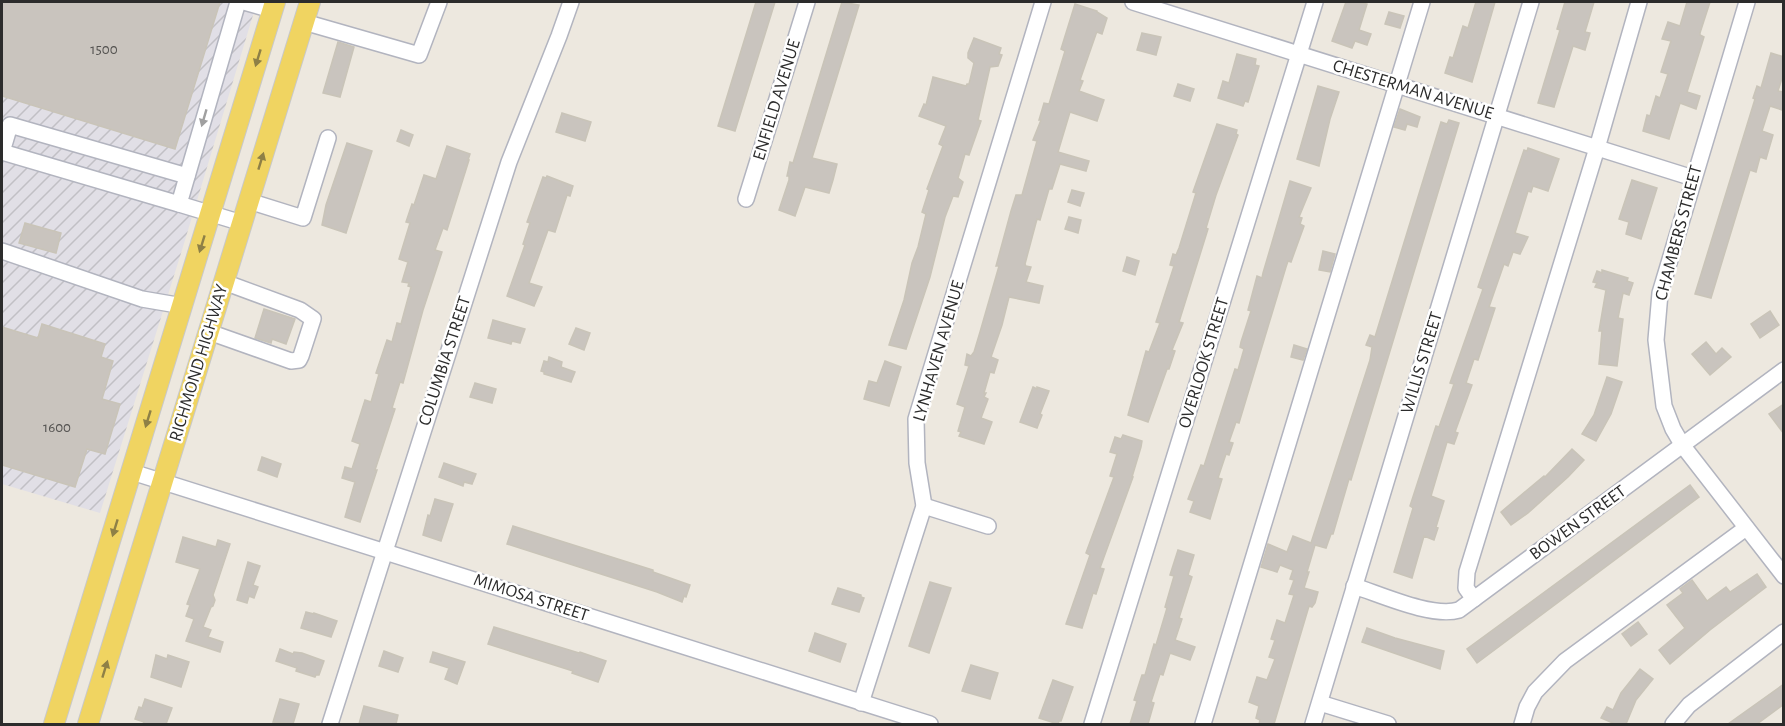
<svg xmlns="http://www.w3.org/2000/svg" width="1785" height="726" viewBox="0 0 1785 726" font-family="'Alegreya Sans',sans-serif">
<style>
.industrial{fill:url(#industrial-furrows)}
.building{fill:#c9c4be;stroke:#c9c4b8;stroke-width:1.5}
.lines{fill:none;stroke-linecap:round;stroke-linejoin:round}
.minor-casing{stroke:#b2b4bf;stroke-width:18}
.major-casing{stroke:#c8c8c8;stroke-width:22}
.minor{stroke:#fff;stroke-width:15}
.major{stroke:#f0d461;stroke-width:20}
.oneway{fill:#8e8046}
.oneway2{fill:#a0a0a0}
.labels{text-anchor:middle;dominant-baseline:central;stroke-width:5;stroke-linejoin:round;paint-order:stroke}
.number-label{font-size:15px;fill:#535250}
.street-label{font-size:18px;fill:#2c2c2c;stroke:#fff}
</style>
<defs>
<pattern id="industrial-furrows" width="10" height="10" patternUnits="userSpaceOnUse" patternTransform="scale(1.5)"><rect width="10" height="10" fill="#e1dfe6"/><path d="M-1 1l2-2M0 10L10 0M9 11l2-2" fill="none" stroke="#c1c0c5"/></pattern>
</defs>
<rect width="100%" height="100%" fill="#ede8df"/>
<path class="industrial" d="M2,2H257L182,250L100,513L2,484Z"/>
<g class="building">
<path d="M2,2H220L175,149L2,96Z"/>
<path d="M756,2H775L735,131L718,126Z"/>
<path d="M842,2L859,5L812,158L837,164L833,180L829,193L805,187L795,216L779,210L789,180V176H787L790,162L793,163Z"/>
<path d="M1346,2H1358L1367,4L1359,30L1371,34L1367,45L1355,41L1352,48L1332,41Z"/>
<path d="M1476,2H1495L1472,82L1445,73L1450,57L1453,58L1463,26L1468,28Z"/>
<path d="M1565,2H1594L1585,32L1590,33L1585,50L1573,46L1554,107L1538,103L1560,30L1557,29Z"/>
<path d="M1687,2H1710L1700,33V35L1704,37L1687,92L1700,96L1696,109L1680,103L1669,139L1643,131L1647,115L1650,116L1656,96L1660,98L1668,74L1661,72L1671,41L1662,39L1668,22L1680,26Z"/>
<path d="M1075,4L1097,11V12L1107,18L1102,34L1097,32L1096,34L1080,80L1083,81L1079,91L1104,100L1097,121L1070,112L1058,152L1089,161L1086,171L1060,164L1052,189H1049L1040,220L1037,219L1025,264L1026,266L1031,267L1026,282L1043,286L1039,303L1009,297L1002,325L991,357L998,360L994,373L990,372L984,393H986L984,397L988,399L981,418L992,422L984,444L959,436L961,432L958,431L965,407L957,404L969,366L965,365L967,354L971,356L974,352L980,332L999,266H996L1011,211L1016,195H1022L1037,141L1033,140L1041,120H1039L1044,103L1049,104L1065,51L1061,49Z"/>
<path d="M1389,12L1404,16L1400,28L1385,24Z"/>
<path d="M1142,33L1161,37L1156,55L1137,50Z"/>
<path d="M974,38L1001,48L999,54L1002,55L998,66L990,67L978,120L981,121L969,155L965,154L958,178L963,182L958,197L953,196L945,217L930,277L906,349L889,345L904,300L912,263L918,247L926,214L922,212L929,190L927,189L943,146L939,144L946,126L919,116L924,104L926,105L933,77L966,86L967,84H969L974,63L968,58V53Z"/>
<path d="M338,42L354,47L340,97L323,93Z"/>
<path d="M1771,53L1784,57V72L1778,91L1784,92L1782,110L1770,106L1762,131L1773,135L1766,159L1760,157L1756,172L1750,170L1711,298L1695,294L1755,99L1753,98L1757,86L1761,88Z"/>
<path d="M1237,54L1256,59L1255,65L1259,66L1248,102L1245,101L1243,106L1218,98L1223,81L1229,83Z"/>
<path d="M1178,84L1194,89L1190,101L1174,96Z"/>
<path d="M1318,86L1339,92L1330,119L1319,166L1297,159Z"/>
<path d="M1400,109L1420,117L1417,127L1407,124L1405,130L1394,127Z"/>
<path d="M562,113L591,122L585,141L556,132Z"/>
<path d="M1449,120L1459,123L1351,480L1349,479L1333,534H1331L1326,548L1315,545L1307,572H1309L1304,588L1318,592L1315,603L1312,607L1309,606L1274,724H1259L1260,720L1256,718L1259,706L1249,702L1257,677L1267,680L1275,659L1269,657L1275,640L1271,639L1277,620L1285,623L1294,595L1289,594L1294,580L1290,579L1293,570L1280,565L1277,572L1261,567L1262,564L1268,544L1287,552L1293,536L1311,543L1370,360L1372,347L1366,345L1370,335L1375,337L1441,122L1447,124Z"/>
<path d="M1217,124L1237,130L1236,134L1238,135L1216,195L1206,228L1208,229L1179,322L1183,323L1172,350L1175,351L1169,369H1167L1148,422L1128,415L1146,351L1149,352L1160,323L1156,322L1174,266L1170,265L1173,254L1176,255L1179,248L1196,193L1193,192Z"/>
<path d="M401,130L413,135L409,146L397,141Z"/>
<path d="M347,143L372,151L346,233L322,225L326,205Z"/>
<path d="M447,146L470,154L468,160H469L447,230L443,228L435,250L442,252L423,310L403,383L400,382L392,408L395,409L375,470H377L360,522L345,517L355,482L342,478L345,467L352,469L360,444L352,441L365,400L371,402L379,374L376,373L387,340L392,342L397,323L401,324L411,287L408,286L409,283L402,282L408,262L399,259L410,223L406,222L412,204L414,205L424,175L436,179Z"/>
<path d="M1528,148L1559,159L1548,191L1533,186L1531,192L1528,191L1515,233L1528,237L1520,254L1513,252L1508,266L1504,264L1489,307L1495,308L1478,360L1474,359L1466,383L1472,385L1455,432L1458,433L1454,444L1447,442L1431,496L1444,501L1436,527L1438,528L1434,540L1424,536L1412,578L1394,572L1413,508L1410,506L1436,426L1439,427L1454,384L1450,383L1483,289L1478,287L1524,150L1527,151Z"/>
<path d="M547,176L573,186L570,196L567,195L555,232L548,230L529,283L542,287L534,306L507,296L525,245L523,244L530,223L527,222L543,177L546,178Z"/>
<path d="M1632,180L1657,188L1641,239L1626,234L1629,222L1619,219Z"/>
<path d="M1290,181L1311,188L1299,217L1302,218L1300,224L1304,226L1291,262L1288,261L1286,267L1239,423L1236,422L1229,442L1233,443L1229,455L1226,454L1218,478L1222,479L1210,519L1190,512L1194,501L1188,499L1201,465L1204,466L1235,369L1238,370L1244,349L1240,347L1241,342L1251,311L1248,310L1257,276L1262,278L1263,273Z"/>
<path d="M1072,190L1084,193L1080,206L1068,202Z"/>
<path d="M1069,217L1081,220L1078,233L1065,229Z"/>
<path d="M25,223L61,233L56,253L19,243Z"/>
<path d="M1323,251L1335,254L1330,272L1319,270Z"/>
<path d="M1127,257L1139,261L1135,275L1123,271Z"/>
<path d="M1602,270L1628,278L1627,281L1633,283L1629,295L1623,293L1618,318L1623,319L1617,366L1599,364L1602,331H1599L1606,290L1595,287L1597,283L1593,282L1597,271L1602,273Z"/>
<path d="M264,309L295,319L286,344L272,339L271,343L255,338Z"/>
<path d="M1770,311L1779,325L1760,338L1751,324Z"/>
<path d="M493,320L525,329L520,343L512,341L511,344L488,338Z"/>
<path d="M42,324L105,344L101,357L113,361L102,399L120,404L105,454L87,449L75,487L2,465V327L38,338Z"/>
<path d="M576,328L590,333L584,350L569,344Z"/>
<path d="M1706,342L1716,354L1722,348L1731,357L1710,375L1692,354Z"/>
<path d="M1294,345L1307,349L1303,360L1291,357Z"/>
<path d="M549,357L562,362L561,367L575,372L571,382L544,374V372L541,371L544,361L548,362Z"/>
<path d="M885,361L901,367L889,406L864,399L869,381L877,383Z"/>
<path d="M1607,377L1622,382L1611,414L1596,441L1582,434L1594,415Z"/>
<path d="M475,383L496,389L492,403L470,397Z"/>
<path d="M1033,387L1037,389V387L1049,391L1040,414L1042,415L1037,428L1020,422Z"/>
<path d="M1784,404V434L1769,414Z"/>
<path d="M1123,435L1142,441L1141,447L1132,477H1133L1100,568L1104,569L1096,594L1093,593L1082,628L1066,624L1090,555L1086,553L1114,477L1110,476L1117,454L1110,452L1115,437L1121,439Z"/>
<path d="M1572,449L1584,460L1568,477L1528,513L1511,525L1501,512L1544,476L1545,477Z"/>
<path d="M262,457L281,464L277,477L258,470Z"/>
<path d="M444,463L476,474L472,484L464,482L463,486L439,477Z"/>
<path d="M1690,485L1699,497L1477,663L1467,649Z"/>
<path d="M435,499L453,504L441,541L423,535L428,515L430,516Z"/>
<path d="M513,526L653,570V572L690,585L686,597L684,596L682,602L657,592L507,544Z"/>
<path d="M183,537L216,547L218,540L230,544L213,595L215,600L213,606L211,607L203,627L211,630L208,637L223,642L220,652L186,641L194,619L186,616L190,605L187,604L200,569L176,562Z"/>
<path d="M1178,550L1194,555L1188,575L1192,577L1179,618L1182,619L1175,640L1195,647L1190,660L1170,653L1163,675L1160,674L1151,702L1154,703L1148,724H1130L1137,701L1134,700L1142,675H1145L1154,644L1156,645L1167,608L1165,607L1174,576L1170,575Z"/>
<path d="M248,562L260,566L253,585L258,587L254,598L249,596L247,603L237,600Z"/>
<path d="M1757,574L1766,587L1710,630L1670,664L1659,650L1685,628L1667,605L1683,593L1680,589L1692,580L1707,601L1726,587L1730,592Z"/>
<path d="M930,582L951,588L929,653L909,646Z"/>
<path d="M838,588L861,595V597L864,598L859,612L832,604Z"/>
<path d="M306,612L314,614V613L337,621L331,637L301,628Z"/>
<path d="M1638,622L1647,634L1631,646L1622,634Z"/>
<path d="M494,627L579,653L580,652L606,661L598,682L572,673L573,671L488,644Z"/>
<path d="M1367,628L1395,638L1444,651L1440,669L1362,642Z"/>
<path d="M815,633L846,644L840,662L809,651Z"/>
<path d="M280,649L293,654L294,652L302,653L324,661L319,675H316L315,677L296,671L297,668L276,661Z"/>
<path d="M384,651L403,658L398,672L379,666Z"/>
<path d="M433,652L465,662L457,684L445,679L449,668L430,662Z"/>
<path d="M156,655L167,659L168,655L189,662L181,687L151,677Z"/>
<path d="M971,665L998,673L990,699L962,691Z"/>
<path d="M1640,669L1653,679L1636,700L1626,724H1615L1601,718L1607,707L1613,710L1621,693Z"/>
<path d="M1053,680L1073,687L1061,721H1059L1058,724L1039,718Z"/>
<path d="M1784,684V704L1757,724H1728Z"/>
<path d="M145,699L172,708L166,724H143L144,722L135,719L139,707L142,708Z"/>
<path d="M280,699L299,704L293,724L273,722Z"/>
<path d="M364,706L398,715L396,724H359Z"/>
</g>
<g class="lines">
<g class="minor-casing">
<g id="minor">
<path d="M238,2L179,204L242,223"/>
<path d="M244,2L272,10"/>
<path d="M1133,2L1693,178"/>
<path d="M1747,2L1660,293L1656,340L1664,406L1673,429L1683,446L1784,576"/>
<path d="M304,22L419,55L439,2"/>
<path d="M746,199L807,2"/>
<path d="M249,201L303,218L328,138"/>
<path d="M179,204L2,152L10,125L187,176"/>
<path d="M2,251L142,299L183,306"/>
<path d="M209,332L291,361L299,360L301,356L313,319L300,310L224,282"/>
<path d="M132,472L930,724"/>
<path d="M924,506L988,526"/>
<path d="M1354,586C1382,595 1432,618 1459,610L1784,370"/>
<path d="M1474,599L1466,588L1467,572L1597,148L1639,2"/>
<path d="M861,703L924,506L917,463L916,419L1043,2"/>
<path d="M1320,703L1388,724"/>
<path d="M330,724L509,162L559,36L571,2"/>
<path d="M1092,724L1315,2"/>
<path d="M1203,724L1422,2"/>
<path d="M1313,724L1531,2"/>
<path d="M1522,724L1527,707L1535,692L1565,661L1746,528"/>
<path d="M1673,724L1689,705L1784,632"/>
</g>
</g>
<g class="major-casing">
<g id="major">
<path d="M54,724L275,2"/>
<path d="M88,724L310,2"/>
</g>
</g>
<use href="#minor" class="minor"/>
<use href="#major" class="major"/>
</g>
<defs><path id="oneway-solid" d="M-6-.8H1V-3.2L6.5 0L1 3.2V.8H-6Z" transform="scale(1.5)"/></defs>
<g class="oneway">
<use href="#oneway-solid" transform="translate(258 58) rotate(107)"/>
<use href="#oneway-solid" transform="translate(261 161) rotate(-73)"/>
<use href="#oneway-solid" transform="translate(202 244) rotate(107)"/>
<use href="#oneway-solid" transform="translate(148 419) rotate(107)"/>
<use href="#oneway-solid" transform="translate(115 528) rotate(107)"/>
<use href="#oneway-solid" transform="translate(105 669) rotate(-73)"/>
</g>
<use class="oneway2" href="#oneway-solid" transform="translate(204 118) rotate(106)"/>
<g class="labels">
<g class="number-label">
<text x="104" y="49">1500</text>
<text x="57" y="427">1600</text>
</g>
<g class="street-label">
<text transform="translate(1413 90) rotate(17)">CHESTERMAN AVENUE</text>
<text transform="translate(777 100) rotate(-73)">ENFIELD AVENUE</text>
<text transform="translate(1679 233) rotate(-75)">CHAMBERS STREET</text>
<text transform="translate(939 351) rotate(-74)">LYNHAVEN AVENUE</text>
<text transform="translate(445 361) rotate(-72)">COLUMBIA STREET</text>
<text transform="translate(199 363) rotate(-73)">RICHMOND HIGHWAY</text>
<text transform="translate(1204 363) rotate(-73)">OVERLOOK STREET</text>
<text transform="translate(1422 363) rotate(-73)">WILLIS STREET</text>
<text transform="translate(1578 523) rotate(-36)">BOWEN STREET</text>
<text transform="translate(531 598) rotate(18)">MIMOSA STREET</text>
</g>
</g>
<rect width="1785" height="726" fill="none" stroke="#2c2c2c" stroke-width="6"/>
</svg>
